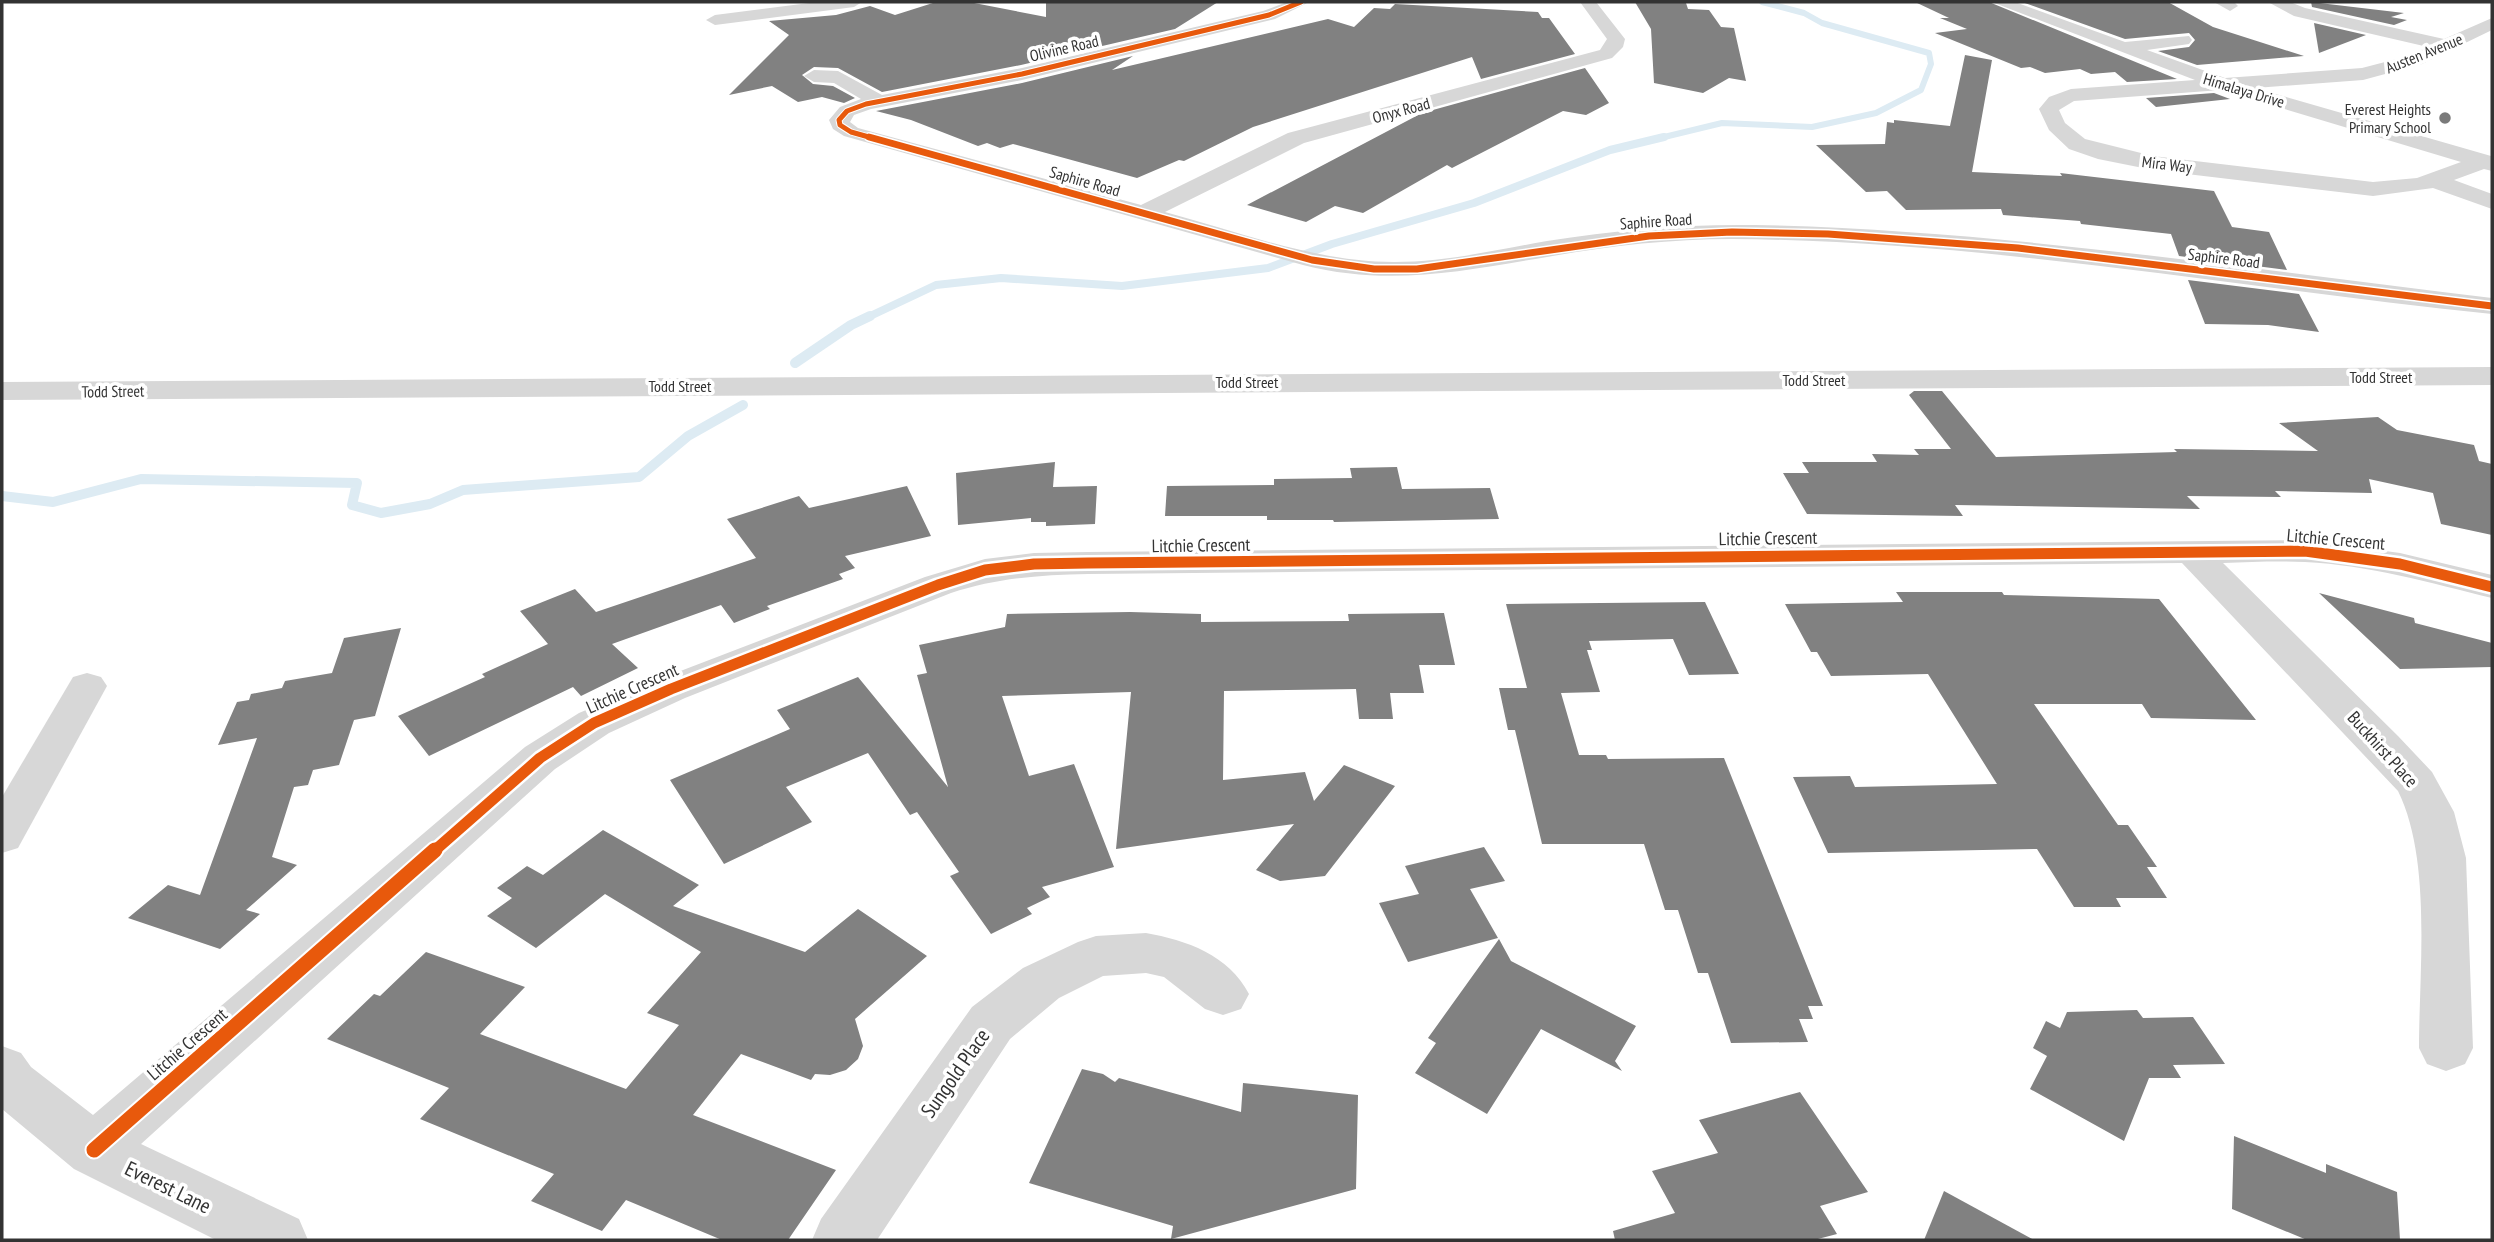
<svg xmlns="http://www.w3.org/2000/svg" width="2494" height="1242" viewBox="0 0 2494 1242" font-family="'PT Sans Narrow',sans-serif">
<style>
.lines{fill:none;stroke-linecap:round;stroke-linejoin:round}
.stream-far2{stroke:#ddebf3;stroke-width:6}
.stream-far1{stroke:#ddebf3;stroke-width:8}
.stream{stroke:#ddebf3;stroke-width:10}
.building{fill:#818181}
.minor{fill:#d7d7d7;fill-rule:evenodd}
.cycleway-far3-casing{stroke:#fff;stroke-width:7}
.cycleway-far2-casing{stroke:#fff;stroke-width:10}
.cycleway-far1-casing{stroke:#fff;stroke-width:16}
.cycleway-casing{stroke:#fff;stroke-width:19}
.cycleway-far3{stroke:#e8590c;stroke-width:5}
.cycleway-far2{stroke:#e8590c;stroke-width:7}
.cycleway-far1{stroke:#e8590c;stroke-width:11}
.cycleway{stroke:#e8590c;stroke-width:15}
.poi-dot{fill:#7a7a7a;stroke:#fff;stroke-width:2.5}
.labels{text-anchor:middle;dominant-baseline:central;stroke-width:7;stroke-linejoin:round;paint-order:stroke}
.far-street-label{font-size:16px;fill:#333;stroke:#fff}
.far-poi-label{font-size:16px;fill:#333;stroke:#fff;text-anchor:end}
.street-label{font-size:18px;fill:#333;stroke:#fff}
.near-street-label{font-size:21px;fill:#333;stroke:#fff}
</style>
<rect width="100%" height="100%" fill="#fff"/>
<g class="lines">
<path class="stream-far2" d="M1656,139L1722,123L1812,127L1876,113L1921,90L1931,64L1929,53L1822,23L1804,13L1762,2"/>
<path class="stream-far1" d="M866,318L936,285L1001,278L1122,286L1268,268L1332,244L1474,203L1610,150L1664,137"/>
<g class="stream">
<path d="M795,363L851,325L870,316"/>
<path d="M2,496L53,502L141,479L357,483L352,505L381,513L430,504L463,490L639,477L688,436L743,405"/>
</g>
</g>
<g class="building">
<path d="M936,2H969L1046,17V2H1218L1175,29L1021,65L882,92L838,68L814,67L802,75L813,84L833,86L855,98L844,103L822,97L798,102L772,86L729,95L789,35L769,21L836,15L870,6L895,15Z"/>
<path d="M1635,2H1680L1686,3L1688,9L1709,10L1721,27L1734,28L1746,81L1729,78L1703,93L1654,83L1651,29Z"/>
<path d="M1915,2H1989L2177,79L2127,82L2115,72L2091,74L2080,69L2045,73L2030,67L2021,68L1935,33L1967,29L1940,18H1949Z"/>
<path d="M2022,2H2168L2213,27L2304,56L2197,65L2158,51L2189,47L2195,40L2189,33L2125,39Z"/>
<path d="M2311,2L2404,13L2391,17L2407,20L2394,25L2312,7Z"/>
<path d="M1395,4L1538,12L1542,18H1549L1575,54L1481,79L1472,57L1253,127L1184,161L1179,160L1137,178L1013,144L1000,148L987,143L978,146L911,120L876,111L1022,83L1133,56L1112,70L1328,19L1354,27L1374,8L1390,9Z"/>
<path d="M2314,23L2366,35L2319,53Z"/>
<path d="M1965,55L1992,60L1972,172L2062,176L2060,173L2214,191L2232,227L2269,232L2287,270L2179,256L2171,234L2081,224L2080,221L2003,215L2001,209L1906,210L1887,191L1866,192L1816,145L1885,144L1887,122L1894,123V120L1950,126Z"/>
<path d="M1585,68L1609,103L1586,115L1563,111L1452,168L1447,165L1363,213L1335,206L1306,222L1247,205L1422,113Z"/>
<path d="M2214,93L2230,99L2156,107L2146,98Z"/>
<path d="M2188,280L2299,294L2319,332L2268,325L2205,324Z"/>
<path d="M1914,391H1942L1996,457L2177,452L2174,449L2318,451L2279,423L2378,417L2397,430L2474,445L2479,461L2492,464V535L2441,524L2433,493L2369,479L2372,493L2275,491L2281,497L2187,496L2200,509L1955,505L1963,516L1807,514L1783,473H1809L1802,462H1877L1872,454L1919,455L1914,449H1951L1909,395Z"/>
<path d="M1055,462L1053,487L1097,486L1095,524L1046,526V522H1031V518L958,525L956,473Z"/>
<path d="M1397,467L1402,489L1490,488L1499,519L1334,522L1333,520H1267V516H1165L1167,486L1274,485V479L1352,478L1350,468Z"/>
<path d="M907,486L931,536L845,556L855,568L839,574L843,579L767,606L770,609L734,623L721,605L612,644L638,668L581,696L573,687L429,756L398,716L485,677L482,674L548,644L520,611L575,589L596,612L756,558L727,519L799,496L809,508Z"/>
<path d="M1896,592H2002L2004,595L2159,599L2256,720L2151,718L2142,704H2034L2118,825H2128L2157,867H2147L2167,898H2116L2121,907H2074L2037,849L1828,853L1793,777L1850,776L1855,787L1997,784L1928,674L1831,676L1817,652H1811L1785,604L1903,602Z"/>
<path d="M2319,593L2414,618L2415,623L2492,643V667L2400,669Z"/>
<path d="M1705,602L1739,674L1689,675L1673,639L1589,641L1592,650H1587L1600,692L1561,693L1579,755H1606L1608,759L1724,758L1823,1006H1808L1813,1019H1799L1808,1042L1731,1043L1708,973H1698L1678,910H1665L1644,844H1542L1515,730H1508L1499,688H1527L1506,604Z"/>
<path d="M1130,612L1201,614V622L1349,621L1348,614L1444,613L1455,665H1419L1424,693H1390L1393,719H1359L1356,689L1224,691L1223,780L1305,772L1314,801L1344,765L1395,786L1325,876L1280,881L1256,870L1294,824L1116,849L1131,692L1002,696L1029,776L1074,764L1114,867L1042,887L1050,897L1027,908L1032,914L991,934L950,876L959,872L917,812L910,815L868,753L786,787L812,822L724,864L670,780L790,729L777,710L858,677L948,787L917,675L927,673L919,645L1005,627L1007,614Z"/>
<path d="M401,628L375,716L354,720L339,765L313,770L308,785L294,787L272,857L297,865L246,910L260,914L220,949L128,918L168,885L200,895L257,738L218,745L237,702L249,700L251,694L282,688L285,681L332,673L344,638Z"/>
<path d="M603,830L699,885L673,906L805,952L858,909L927,956L855,1019L863,1046L858,1059L846,1070L830,1075L815,1074L811,1080L741,1054L693,1115L836,1170L788,1240H722L626,1200L602,1231L531,1201L554,1174L420,1119L449,1088L327,1039L374,994L380,996L426,952L525,987L480,1034L626,1089L679,1025L647,1013L701,952L605,894L536,948L487,916L512,898L497,888L527,866L543,875Z"/>
<path d="M1484,847L1505,881L1470,889L1498,938L1408,962L1379,903L1419,894L1405,866Z"/>
<path d="M1499,939L1511,961L1636,1026L1615,1061L1622,1071L1541,1029L1487,1114L1415,1073L1436,1043L1428,1038Z"/>
<path d="M2137,1010L2143,1018L2193,1017L2225,1064L2173,1065L2181,1078H2149L2124,1141L2030,1089L2047,1056L2033,1048L2046,1021L2060,1028L2067,1012Z"/>
<path d="M1082,1069L1103,1074L1115,1082L1119,1078L1241,1112L1243,1083L1358,1095L1356,1189L1171,1239L1173,1226L1029,1183Z"/>
<path d="M1800,1092L1868,1192L1820,1206L1837,1234L1814,1240H1615L1613,1231L1675,1213L1652,1171L1718,1153L1699,1120Z"/>
<path d="M2234,1136L2326,1173V1164L2397,1192L2400,1240H2307L2232,1209Z"/>
<path d="M1944,1191L2034,1240H1924Z"/>
</g>
<g class="lines">
<g class="minor">
<path d="M817,2H862L854,7L715,25L706,20L715,15Z"/>
<path d="M1287,2H1309L1275,19L1022,80L871,109L854,115L850,122L858,128L1141,205L1288,133L1600,50L1607,39L1580,2H1596L1625,39L1623,47L1612,58L1304,143L1165,212C1239,232 1316,262 1394,262C1446,262 1496,250 1547,241C1616,230 1685,224 1755,225C2002,230 2247,269 2492,298V314C2239,288 1988,241 1732,239C1670,239 1608,246 1547,257C1461,271 1390,287 1303,265L844,136L833,129L829,120L840,107L861,99L834,83L814,82L804,76L814,70L838,71L882,95L1022,68L1263,11Z"/>
<path d="M1992,2H2015L2125,42L2189,36L2192,40L2189,44L2147,50L2225,78L2362,68L2408,56L2428,47L2294,16L2268,2H2290L2305,8L2444,39L2492,18V30L2422,64L2363,80L2255,88L2491,156L2492,171L2484,169L2454,180L2492,194V209L2433,188L2373,196L2153,170L2098,159L2069,149L2049,130L2039,109L2049,97L2071,89L2195,80ZM2221,90L2461,162L2417,178L2373,182L2153,156L2085,139L2065,123L2059,110L2074,101Z"/>
<path d="M2214,2H2234L2238,6L2230,11Z"/>
<path d="M2492,367V385L2,400V382Z"/>
<path d="M2305,540L2400,553L2492,575V598C2430,583 2369,565 2305,562C2278,561 2250,562 2223,563L2398,736L2432,772L2454,812L2466,858L2473,1048L2465,1064L2446,1071L2427,1064L2419,1048C2419,971 2432,860 2398,791L2182,563L1088,574C1040,575 997,578 951,593L685,698L609,733L555,769L141,1144L299,1219L308,1240H216L74,1169L2,1109V1046L21,1053L31,1067L93,1115L525,747L579,713L657,680L925,577L985,559L1034,553L1088,552Z"/>
<path d="M87,673L101,677L107,686L18,848L2,853V797L73,677Z"/>
<path d="M1146,933C1186,940 1229,955 1249,994L1241,1009L1223,1015L1205,1009L1164,977L1146,973L1103,976L1059,998L1010,1039L877,1240H812L821,1219L972,1007L1023,968L1078,942L1096,936Z"/>
</g>
<g class="cycleway-far3-casing">
<path id="cycleway-far3" d="M876,139L851,132L840,125L839,120L847,111L866,104L1022,74L1269,15L1301,2"/>
</g>
<g class="cycleway-far2-casing">
<path id="cycleway-far2" d="M869,137L1312,260L1374,269H1417L1649,236L1732,232L1828,234L2018,248L2492,306"/>
</g>
<g class="cycleway-far1-casing">
<path id="cycleway-far1" d="M433,852L540,758L594,723L671,689L938,585L985,570L1034,564L1088,563L2305,551L2400,564L2492,587"/>
</g>
<g class="cycleway-casing">
<path id="cycleway" d="M94,1150L435,850"/>
</g>
<use href="#cycleway-far3" class="cycleway-far3"/>
<use href="#cycleway-far2" class="cycleway-far2"/>
<use href="#cycleway-far1" class="cycleway-far1"/>
<use href="#cycleway" class="cycleway"/>
</g>
<circle class="poi-dot" cx="2445" cy="118" r="7"/>
<g class="labels">
<g class="far-street-label">
<text transform="translate(1064 48) rotate(-13)">Olivine Road</text>
<text transform="translate(2424 53) rotate(-22)">Austen Avenue</text>
<text transform="translate(2244 90) rotate(17)">Himalaya Drive</text>
<text transform="translate(1401 110) rotate(-15)">Onyx Road</text>
<text transform="translate(2167 164) rotate(7)">Mira Way</text>
<text transform="translate(1085 181) rotate(16)">Saphire Road</text>
<text transform="translate(1656 221) rotate(-4)">Saphire Road</text>
<text transform="translate(2224 258) rotate(7)">Saphire Road</text>
<text x="2381" y="377">Todd Street</text>
<text x="1814" y="380">Todd Street</text>
<text x="1247" y="382">Todd Street</text>
<text x="680" y="386">Todd Street</text>
<text transform="translate(113 391) rotate(-1)">Todd Street</text>
</g>
<g class="far-poi-label">
<text x="2431" y="109">Everest Heights<tspan x="2431" dy="18">Primary School</tspan></text>
</g>
<g class="street-label">
<text transform="translate(1768 538) rotate(-1)">Litchie Crescent</text>
<text transform="translate(2336 539) rotate(5)">Litchie Crescent</text>
<text transform="translate(1201 545) rotate(-1)">Litchie Crescent</text>
<text transform="translate(632 688) rotate(-24)">Litchie Crescent</text>
<text transform="translate(2383 749) rotate(48)">Buckhirst Place</text>
<text transform="translate(187 1044) rotate(-41)">Litchie Crescent</text>
</g>
<g class="near-street-label">
<text transform="translate(955 1073) rotate(-55)">Sungold Place</text>
<text transform="translate(168 1187) rotate(26)">Everest Lane</text>
</g>
</g>
<rect width="2494" height="1242" fill="none" stroke="#333333" stroke-width="7"/>
</svg>
